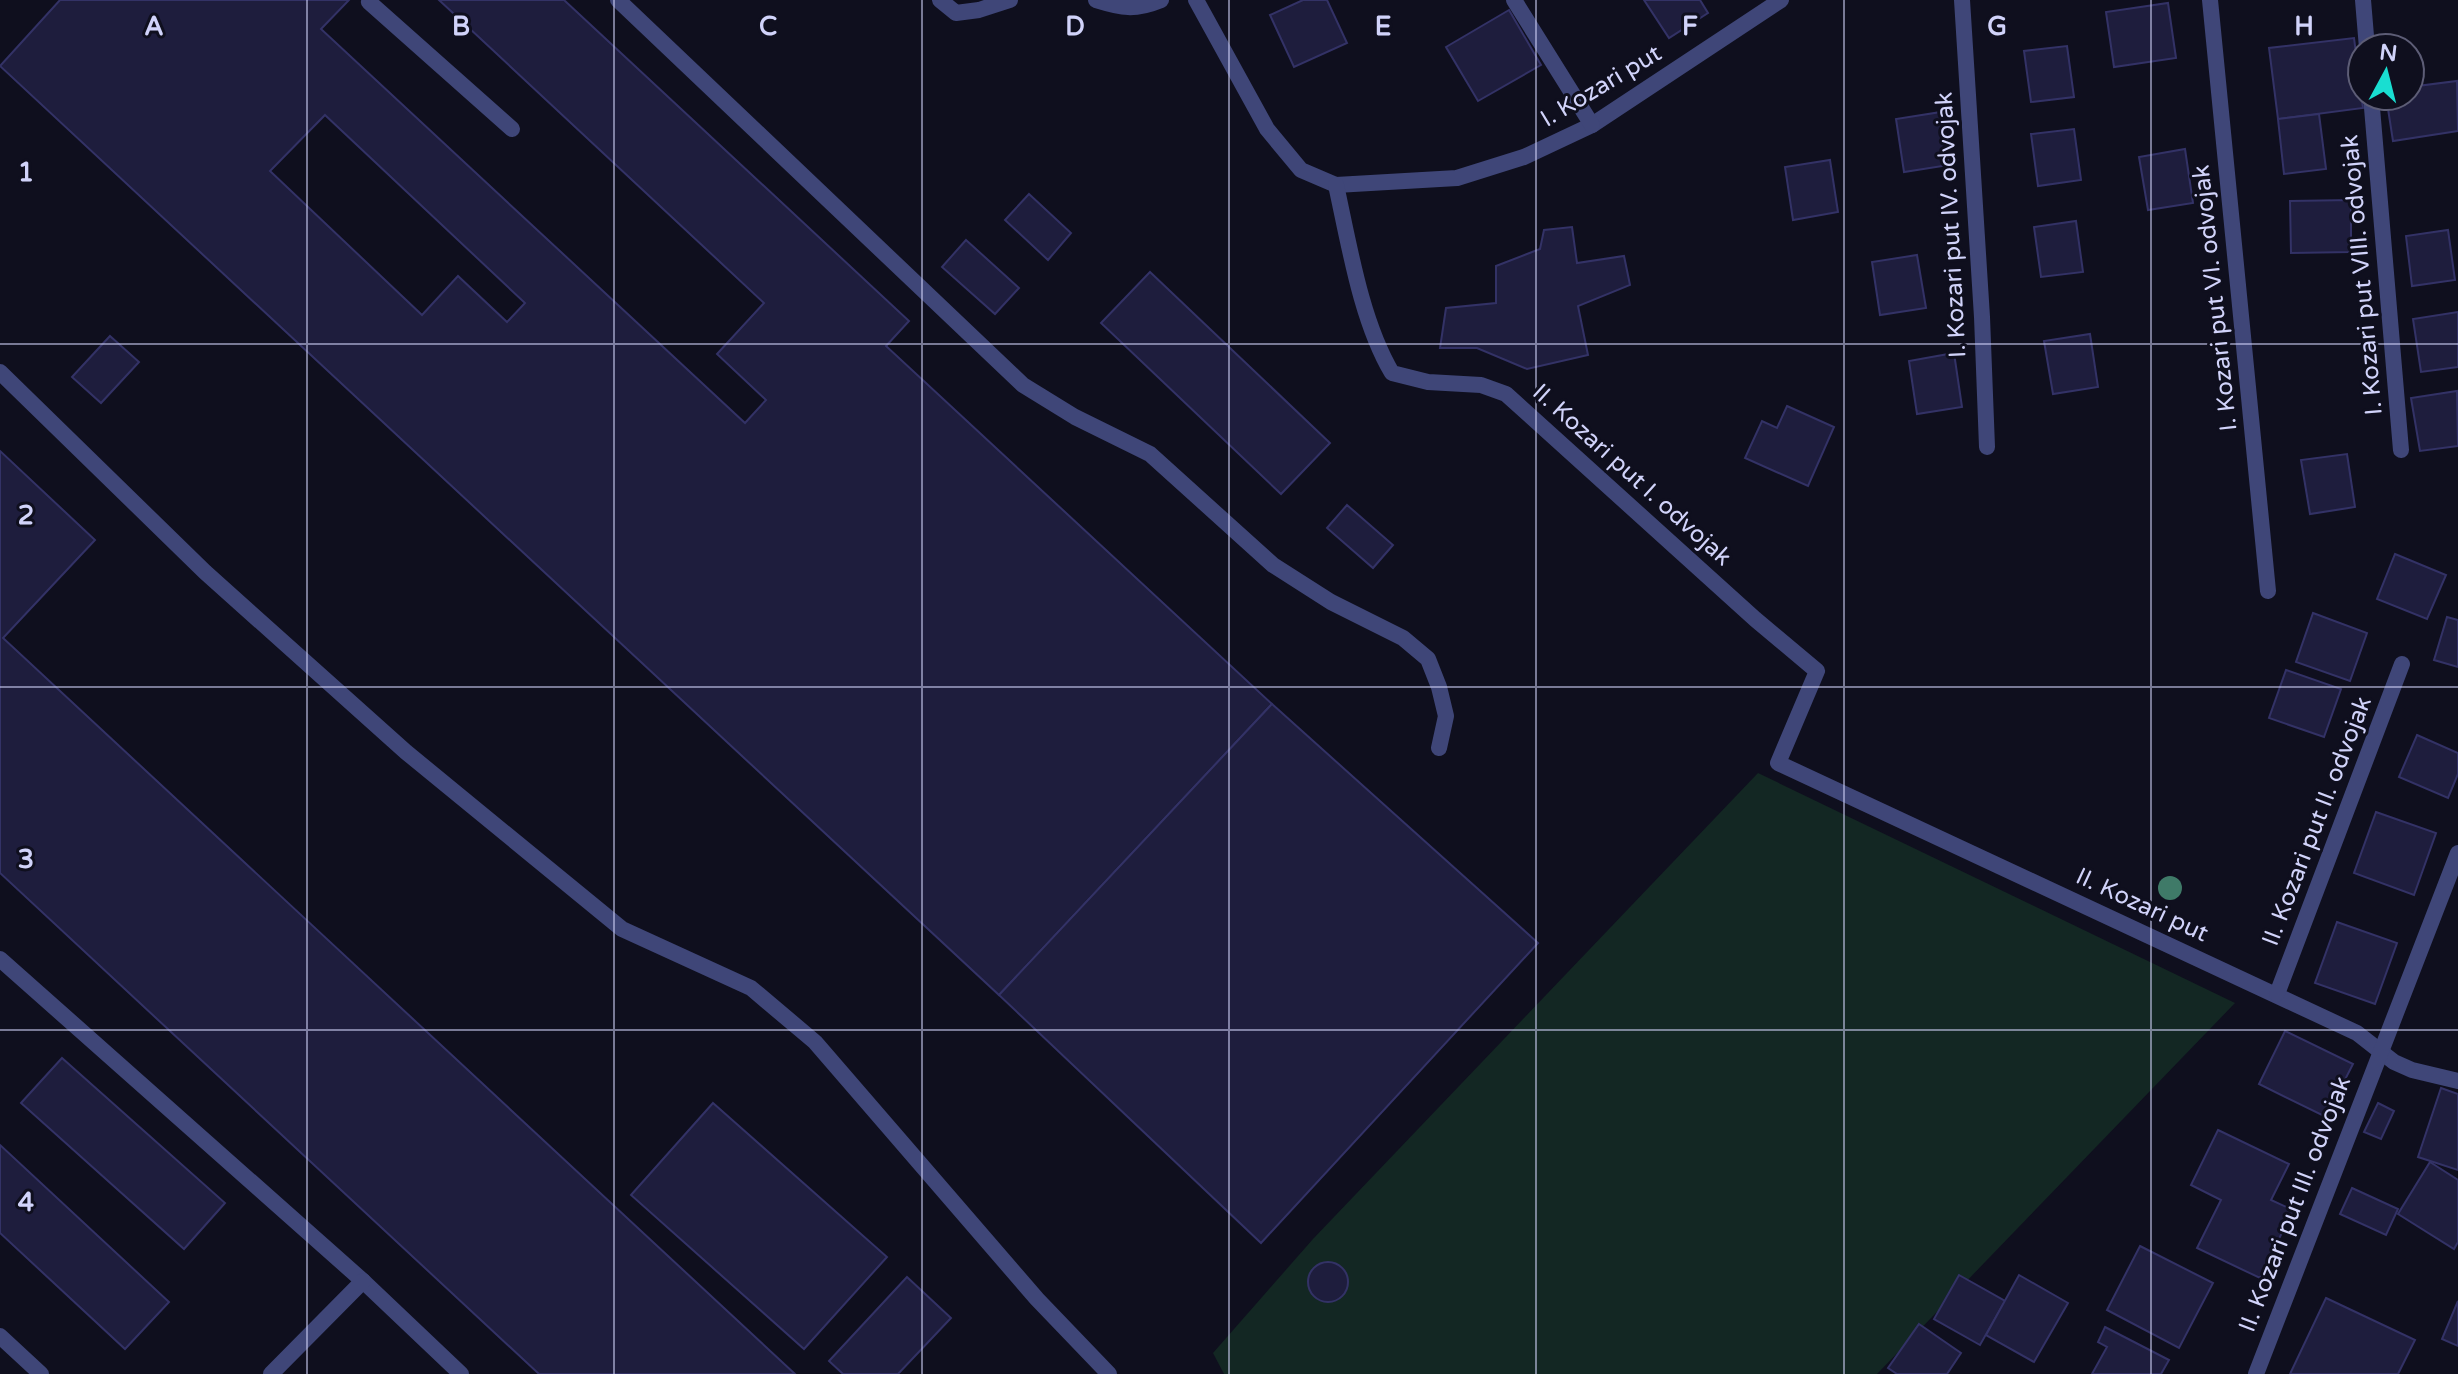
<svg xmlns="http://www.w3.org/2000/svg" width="2458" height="1374" viewBox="0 0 2458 1374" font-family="'Varela Round',sans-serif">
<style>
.green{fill:#132723}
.building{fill:#1e1d3d;stroke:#333266;stroke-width:2;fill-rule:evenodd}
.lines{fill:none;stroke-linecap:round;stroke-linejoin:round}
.lane{stroke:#3f4678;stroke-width:16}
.street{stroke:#3f4678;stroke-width:16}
.tree{fill:#3f7a68}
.grid{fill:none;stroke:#d1d3fa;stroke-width:2;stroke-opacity:0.55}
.labels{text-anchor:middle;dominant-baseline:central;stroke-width:6;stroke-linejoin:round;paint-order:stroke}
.street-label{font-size:24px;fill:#d1d3fa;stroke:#0f0f1e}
.grid-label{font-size:26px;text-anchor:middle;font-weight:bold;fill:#d1d3fa;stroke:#0f0f1e;stroke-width:6;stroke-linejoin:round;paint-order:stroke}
</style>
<rect width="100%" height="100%" fill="#0f0f1e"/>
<path class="green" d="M1758,773L2235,1003L1877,1374H1224L1213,1353L1313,1239Z"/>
<g class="building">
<path d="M60,0H349L321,29L745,423L766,400L717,354L764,303L439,0H564L909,321L886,346L1272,704L999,995L0,66ZM325,115L525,303L507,322L458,276L422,315L270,171Z"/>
<path d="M1303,0H1327L1347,43L1294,67L1270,15Z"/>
<path d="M1644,0H1700L1708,13L1669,38Z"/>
<path d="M2168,3L2176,58L2114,67L2106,12Z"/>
<path d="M1509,10L1541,65L1478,101L1446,47Z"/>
<path d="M2354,38L2363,108L2278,119L2269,48Z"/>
<path d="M2067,46L2074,97L2031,102L2024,51Z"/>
<path d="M2457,81L2458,131L2393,141L2386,96H2410V87Z"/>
<path d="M1941,112L1949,165L1904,172L1896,119Z"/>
<path d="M2319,114L2326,169L2284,174L2278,119Z"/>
<path d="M2074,129L2081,180L2038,186L2031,134Z"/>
<path d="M2185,149L2193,203L2148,210L2139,157Z"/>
<path d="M1830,160L1838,212L1793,220L1785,167Z"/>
<path d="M1029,194L1071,233L1048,260L1005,220Z"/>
<path d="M2351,200V252L2291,253L2290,201Z"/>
<path d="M2076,221L2083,272L2041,277L2034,227Z"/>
<path d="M1572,227L1577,263L1624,256L1630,285L1578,306L1588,355L1527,369L1477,348H1440L1446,308L1496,303V266L1540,249L1544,230Z"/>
<path d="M2448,230L2455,280L2412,286L2406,236Z"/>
<path d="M966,240L1019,288L995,314L942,267Z"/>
<path d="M1917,255L1926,308L1880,315L1872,262Z"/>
<path d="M1150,272L1330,443L1281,494L1101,323Z"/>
<path d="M2458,312V367L2421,372L2413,319Z"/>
<path d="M2090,334L2098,387L2053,394L2044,341Z"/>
<path d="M110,336L139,362L101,403L72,377Z"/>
<path d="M1954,353L1962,407L1917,414L1909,361Z"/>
<path d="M2457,391L2458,446L2420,451L2411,398Z"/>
<path d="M1787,406L1834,427L1808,486L1745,458L1762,421L1777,428Z"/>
<path d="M0,451L95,540L3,638L795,1374H539L0,873Z"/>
<path d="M2347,454L2355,507L2310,514L2301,460Z"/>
<path d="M1347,505L1393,545L1373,568L1327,528Z"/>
<path d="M2395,554L2446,575L2427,619L2377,599Z"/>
<path d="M2313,613L2367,633L2350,681L2296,662Z"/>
<path d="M2447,617L2458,620V667L2434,660Z"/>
<path d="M2286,670L2341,689L2324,737L2269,718Z"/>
<path d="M1272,704L1538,943L1261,1243L999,995Z"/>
<path d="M2417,735L2458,753V774L2448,798L2399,777Z"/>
<path d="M2376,812L2436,833L2414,895L2354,873Z"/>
<path d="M2337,922L2397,943L2375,1004L2315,983Z"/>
<path d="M2285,1031L2353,1064L2326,1117L2259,1084Z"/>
<path d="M62,1058L225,1203L184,1249L21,1103Z"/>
<path d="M2441,1088L2458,1094V1170L2418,1157Z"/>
<path d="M713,1103L887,1257L804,1349L631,1195Z"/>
<path d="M2378,1103L2394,1111L2381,1139L2364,1132Z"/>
<path d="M2218,1130L2289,1164L2271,1200L2293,1210L2260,1278L2197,1248L2221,1200L2191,1185Z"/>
<path d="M0,1145L169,1302L125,1349L0,1233Z"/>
<path d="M2430,1162L2458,1180V1242L2454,1249L2398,1214Z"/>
<path d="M2352,1188L2398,1209L2386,1235L2340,1214Z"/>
<path d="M2140,1246L2213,1283L2179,1348L2107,1310Z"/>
<circle cx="1328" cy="1282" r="20"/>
<path d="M1959,1275L2005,1301L1980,1345L1934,1319Z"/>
<path d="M2019,1275L2068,1303L2034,1362L1986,1335Z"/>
<path d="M907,1277L951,1318L898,1374H843L829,1361Z"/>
<path d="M2326,1298L2415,1340L2398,1374H2290Z"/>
<path d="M2458,1301V1346L2442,1339Z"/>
<path d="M1919,1324L1961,1353L1947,1374H1897L1888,1368Z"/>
<path d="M2105,1327L2169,1360L2161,1374H2092L2107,1347L2098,1342Z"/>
</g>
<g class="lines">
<g class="lane">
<path d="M370,0L369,2L512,129"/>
<path d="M618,0L1023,385L1075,417L1150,454L1273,565L1331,602L1403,638L1428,659L1439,687L1446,716L1439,748"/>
<path d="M0,372L205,572L406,752L622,929L751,988L815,1042L1037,1299L1109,1374"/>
<path d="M0,959L363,1281L461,1374"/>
<path d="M0,1336L41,1374"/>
<path d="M271,1374L363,1281"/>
</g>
<g class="street">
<path d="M940,0L956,13L979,10L1010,0"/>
<path d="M1096,0C1122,8 1134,11 1161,0"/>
<path d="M1196,0L1267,129L1301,170L1336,185L1457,178L1524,157L1592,125L1781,0"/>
<path d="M1514,0L1592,125"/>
<path d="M1962,0L1982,317L1987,447"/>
<path d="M2210,0L2268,591"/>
<path d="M2363,0L2367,48"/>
<path d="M2371,96L2401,450"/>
<path d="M1336,185C1349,244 1361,321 1392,373L1428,382L1481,385L1506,394L1755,619L1817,671L1778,763L2357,1033L2394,1062L2412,1070L2458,1081"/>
<path d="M2277,994L2402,664"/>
<path d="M2256,1374L2458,853"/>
</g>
</g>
<circle class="tree" cx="2170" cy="888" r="12"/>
<path class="grid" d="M307,0V1374M614,0V1374M922,0V1374M1229,0V1374M1536,0V1374M1844,0V1374M2151,0V1374M0,344H2458M0,687H2458M0,1030H2458"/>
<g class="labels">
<g class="street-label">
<text transform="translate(1601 86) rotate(-31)">I. Kozari put</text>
<text transform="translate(1951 225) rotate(-93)">I. Kozari put IV. odvojak</text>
<text transform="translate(2362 275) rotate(-95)">I. Kozari put VIII. odvojak</text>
<text transform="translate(2215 298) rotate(-96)">I. Kozari put VI. odvojak</text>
<text transform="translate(1632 475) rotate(42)">II. Kozari put I. odvojak</text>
<text transform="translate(2317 821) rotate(-69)">II. Kozari put II. odvojak</text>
<text transform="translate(2142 905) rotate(25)">II. Kozari put</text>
<text transform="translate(2295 1204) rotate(-69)">II. Kozari put III. odvojak</text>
</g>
</g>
<g class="grid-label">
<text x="154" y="35">A</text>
<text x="461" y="35">B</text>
<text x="768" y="35">C</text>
<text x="1075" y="35">D</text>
<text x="1383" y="35">E</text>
<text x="1690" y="35">F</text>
<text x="1997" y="35">G</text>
<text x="2304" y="35">H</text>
<text x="26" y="181">1</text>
<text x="26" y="524">2</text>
<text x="26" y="868">3</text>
<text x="26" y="1211">4</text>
</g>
<g transform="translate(2386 72) rotate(7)"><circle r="38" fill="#0f0f1e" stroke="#5d5d76" stroke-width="2"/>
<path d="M0-6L14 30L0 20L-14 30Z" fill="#19ded1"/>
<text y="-12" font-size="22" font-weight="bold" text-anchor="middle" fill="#d1d3fa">N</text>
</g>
</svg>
